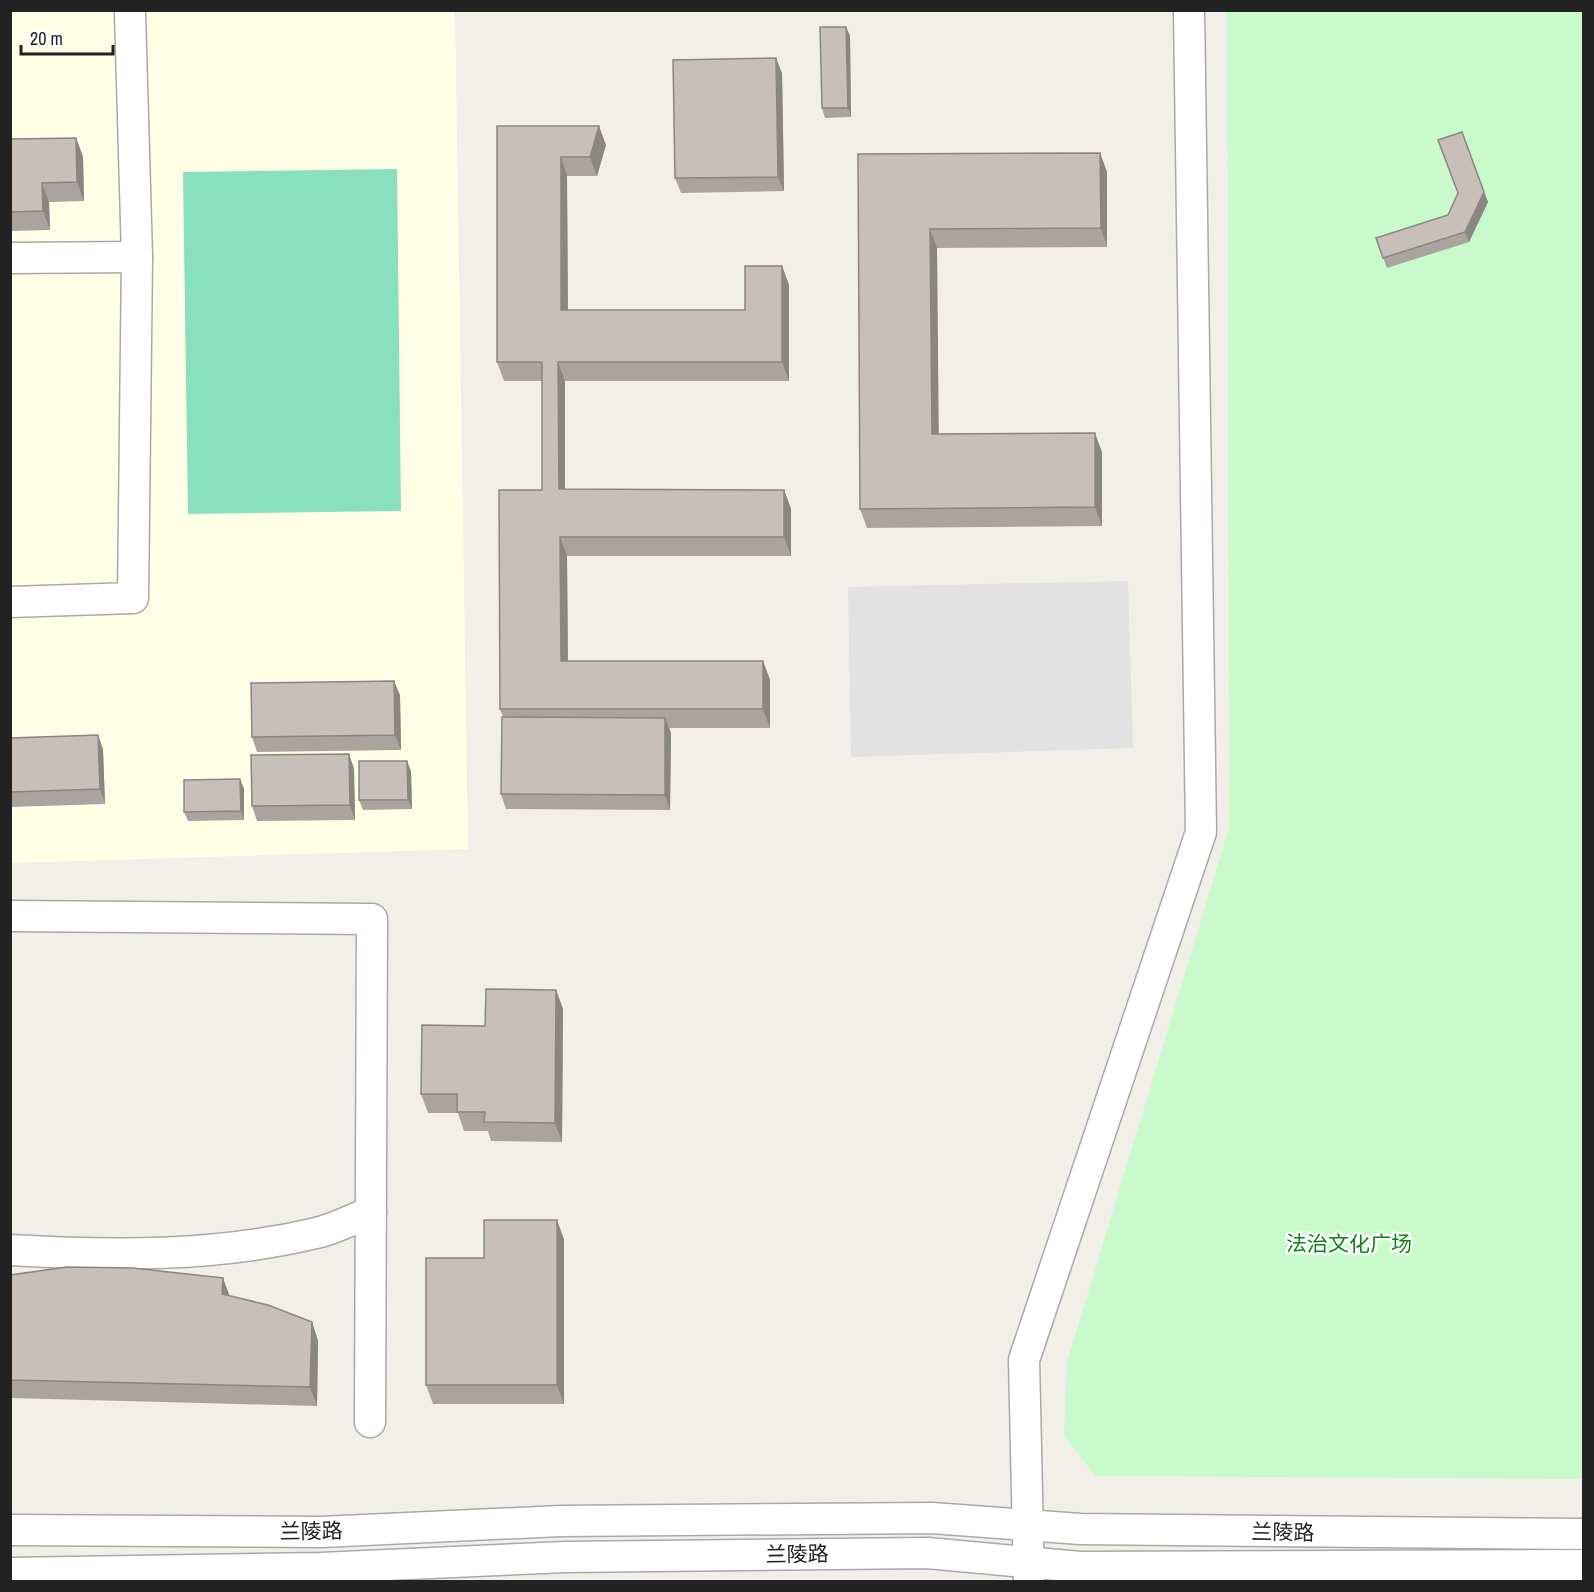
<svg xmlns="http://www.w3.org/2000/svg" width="1594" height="1592" viewBox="0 0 1594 1592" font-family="'Archivo Narrow','Noto Sans SC',sans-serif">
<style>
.education{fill:#ffffe5}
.park{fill:#c8facc}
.pitch{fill:#88e0be}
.parking{fill:#e2e2e2}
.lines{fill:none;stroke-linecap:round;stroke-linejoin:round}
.minor-casing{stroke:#a9a9a9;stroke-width:33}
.minor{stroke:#fff;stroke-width:30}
.wall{fill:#aba49e}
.shaded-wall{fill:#8b8681}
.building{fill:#c7bfb8;stroke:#8b8681;stroke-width:1.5}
.labels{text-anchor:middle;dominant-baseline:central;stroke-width:5;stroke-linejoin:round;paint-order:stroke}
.park-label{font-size:21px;fill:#0c8416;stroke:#fff}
.street-label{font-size:21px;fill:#222;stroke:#fff}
</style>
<rect width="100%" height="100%" fill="#f2efe9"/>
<path class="education" d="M10,11H455L468,849L11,863Z"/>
<path class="park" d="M1227,11H1583V1479L1095,1476L1064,1435L1067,1362L1229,828Z"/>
<path class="pitch" d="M397,169L401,511L188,514L183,172Z"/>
<path class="parking" d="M1128,581L1133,748L851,757L848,587Z"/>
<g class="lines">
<g class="minor-casing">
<g id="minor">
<path d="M10,258L137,257"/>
<path d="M10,602L133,598L137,257L130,13"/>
<path d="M10,916L372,919L370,1422"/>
<path d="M10,1250C112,1256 216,1257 316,1233C334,1229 353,1219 371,1212"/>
<path d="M10,1530L321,1532L561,1521L932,1518L1080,1529L1584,1534"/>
<path d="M10,1573L320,1568L566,1557L927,1553L1080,1567L1584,1565"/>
<path d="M1029,1582L1024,1360L1201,832L1189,10"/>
</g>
</g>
<use href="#minor" class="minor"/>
</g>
<g class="wall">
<path d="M846,27L850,36L851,117L825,118L822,108Z"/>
<path d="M782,73L784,191L681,193L675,178Z"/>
<path d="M497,126L606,145L597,176H567L568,310H745L782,266L789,285V381H565V489L784,490L791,509V556H567L568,661H763L770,680V728H669L671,733L670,810L506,809L501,794L503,717L500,709L542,490V381H504L497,362Z"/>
<path d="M1462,132L1488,202L1469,242L1387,268L1376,238L1448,215L1458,193Z"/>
<path d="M76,138L83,157L84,201L49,202L50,230L10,231V139Z"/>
<path d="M1100,153L1107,172V247L937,248L938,434L1102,452V526L867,528L860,509L858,154Z"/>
<path d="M400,695L401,750L257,752L252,737Z"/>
<path d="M98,735L103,750L105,804L10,807V738Z"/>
<path d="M349,754L354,769L355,820L257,821L252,806Z"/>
<path d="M411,771L412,809L363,810L359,800Z"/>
<path d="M240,779L244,789V820L188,821L184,812Z"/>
<path d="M556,990L563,1009L562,1142L491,1141L488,1131H464L458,1113H428L421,1094L485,1026Z"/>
<path d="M564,1239V1404H433L426,1385L484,1258Z"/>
<path d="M10,1275L230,1296L312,1322L318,1341L317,1406L10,1398Z"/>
</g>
<g class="shaded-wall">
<path d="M846,27L850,36L851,117L848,108Z"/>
<path d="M776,58L782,73L784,191L778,177Z"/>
<path d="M599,126L606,145L597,176L590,157Z"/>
<path d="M76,138L83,157L84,201L77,182Z"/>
<path d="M1100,153L1107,172V247L1101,228Z"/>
<path d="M561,157L567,176L568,329L561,310Z"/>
<path d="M42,183L49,202L50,230L43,211Z"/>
<path d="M1484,192L1488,202L1469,242L1465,232Z"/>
<path d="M930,229L937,248L939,453L932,434Z"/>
<path d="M782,266L789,285V381L782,362Z"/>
<path d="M558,362L565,381V508L559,489Z"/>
<path d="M1095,433L1102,452V526L1095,507Z"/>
<path d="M784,490L791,509V556L784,537Z"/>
<path d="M560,537L567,556L568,680L561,661Z"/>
<path d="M763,661L770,680V728L763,709Z"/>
<path d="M394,681L400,695L401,750L395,735Z"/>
<path d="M665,718L671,733L670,810L665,795Z"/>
<path d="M98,735L103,750L105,804L100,789Z"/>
<path d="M349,754L354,769L355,820L350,805Z"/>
<path d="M407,761L411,771L412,809L408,800Z"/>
<path d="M240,779L244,789V820L241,811Z"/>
<path d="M556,990L563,1009L562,1142L555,1123Z"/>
<path d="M557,1220L564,1239V1404L557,1385Z"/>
<path d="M223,1278L230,1297L222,1294Z"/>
<path d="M312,1322L318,1341L317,1406L310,1387Z"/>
</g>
<g class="building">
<path d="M820,27H846L848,108H822Z"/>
<path d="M776,58L778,177L675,178L673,60Z"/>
<path d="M497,126H599L590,157H561V310H745V266H782V362H558L559,489L784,490V537H560L561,661H763V709H500L499,490H542V362H497Z"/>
<path d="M1462,132L1484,192L1465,232L1383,258L1376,238L1448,215L1458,193L1438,140Z"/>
<path d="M76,138L77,182L42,183L43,211L10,212V139Z"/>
<path d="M1100,153L1101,228L930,229L932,434L1095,433V507L860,509L858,154Z"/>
<path d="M394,681L395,735L252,737L251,683Z"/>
<path d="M502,717L665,718V795L501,794Z"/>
<path d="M98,735L100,789L10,792V738Z"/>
<path d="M349,754L350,805L252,806L251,755Z"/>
<path d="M359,761H407L408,800H359Z"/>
<path d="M240,779L241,811L184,812V780Z"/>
<path d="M486,989L556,990L555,1123L484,1122L485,1112H457V1094H421L422,1025L485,1026Z"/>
<path d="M484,1220H557V1385H426V1258H484Z"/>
<path d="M67,1267L133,1268L223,1278L222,1294L268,1305L312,1322L310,1387L10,1380V1275Z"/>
</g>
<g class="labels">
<g class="park-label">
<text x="1349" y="1243">法治文化广场</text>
</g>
<g class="street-label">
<text transform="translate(311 1531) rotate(-1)">兰陵路</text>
<text transform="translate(1283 1532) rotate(1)">兰陵路</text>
<text transform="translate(797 1554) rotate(-1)">兰陵路</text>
</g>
</g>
<rect width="1594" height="1592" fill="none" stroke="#222222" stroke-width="24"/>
<path d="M21 45v9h92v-9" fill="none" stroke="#222222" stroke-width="3"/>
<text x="30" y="45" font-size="18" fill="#222222" stroke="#ffffff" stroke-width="4.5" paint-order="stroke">20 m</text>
</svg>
